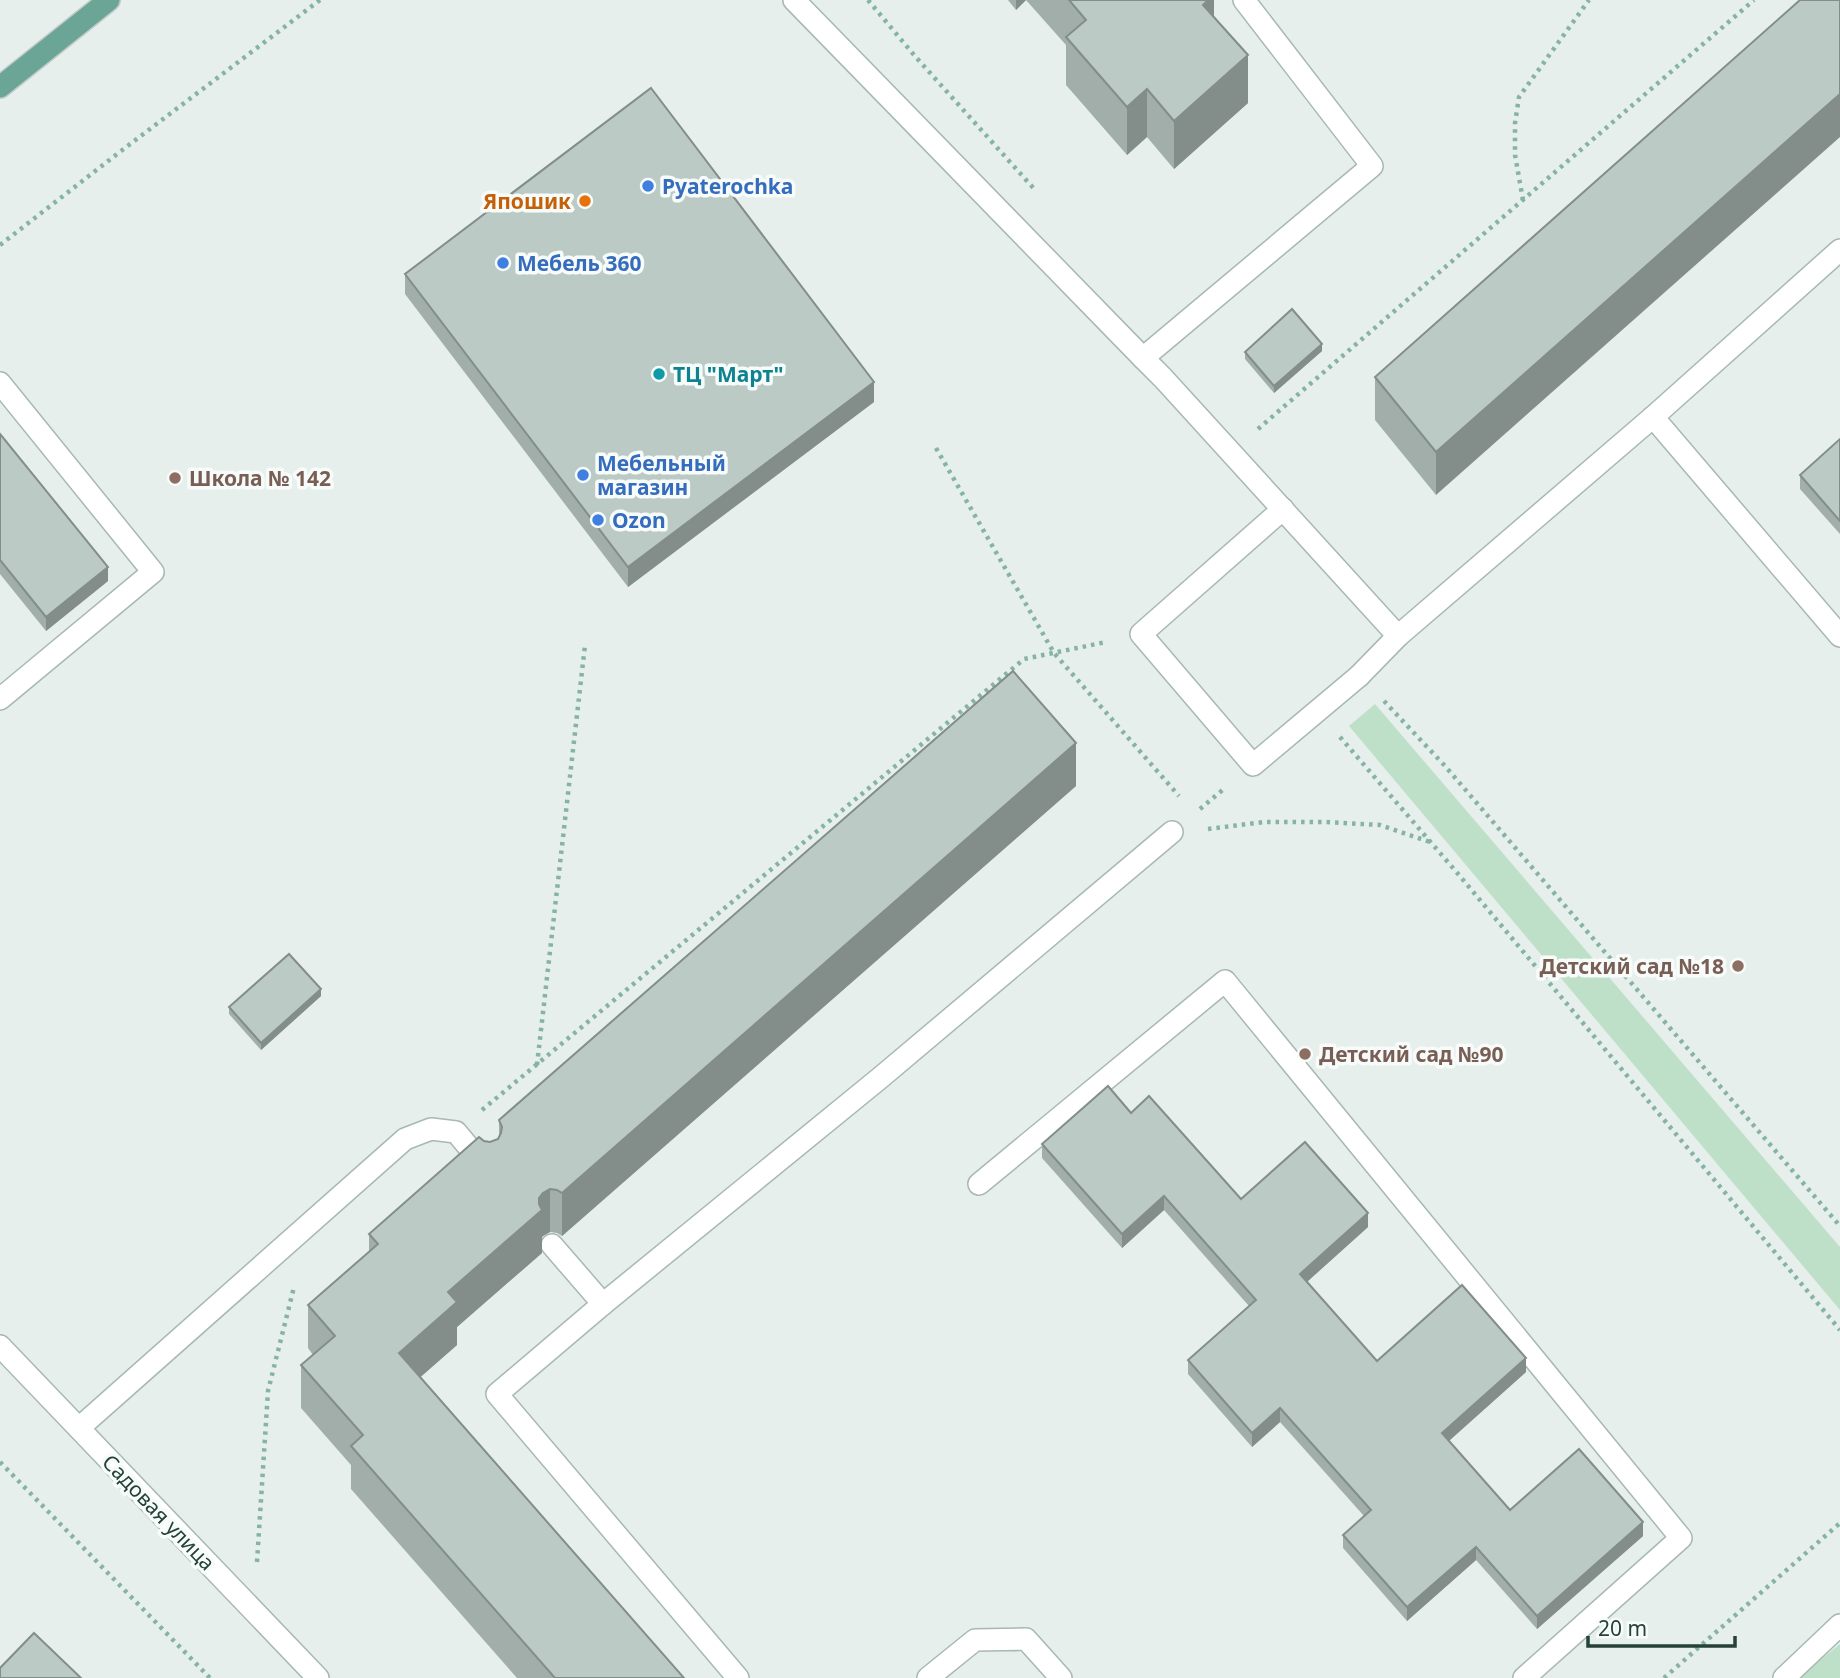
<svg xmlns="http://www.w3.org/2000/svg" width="1840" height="1678" viewBox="0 0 1840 1678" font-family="'Noto Sans',sans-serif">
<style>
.green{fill:#bfe0c8}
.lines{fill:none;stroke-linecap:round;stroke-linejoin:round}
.lane-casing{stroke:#a8b8b2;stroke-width:24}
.street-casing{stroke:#a8b8b2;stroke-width:24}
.primary-casing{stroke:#c2cac8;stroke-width:24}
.path{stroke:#86b3a5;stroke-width:4.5;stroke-dasharray:3.5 5;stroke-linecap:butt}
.lane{stroke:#fff;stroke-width:21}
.street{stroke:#fff;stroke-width:21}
.primary{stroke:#6aa596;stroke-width:21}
.wall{fill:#a1aea9}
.shaded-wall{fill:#838d89}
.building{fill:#bbcac4;stroke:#838d89;stroke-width:2}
.shop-dot{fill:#3f7fe0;stroke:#f7fbf9;stroke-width:2.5}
.food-dot{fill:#e8710a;stroke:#f7fbf9;stroke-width:2.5}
.culture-dot{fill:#0f9aa8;stroke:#f7fbf9;stroke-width:2.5}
.education-dot{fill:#8d6e63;stroke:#f7fbf9;stroke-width:2.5}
.labels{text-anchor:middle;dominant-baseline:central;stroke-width:7;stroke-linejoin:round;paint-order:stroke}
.shop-label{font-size:21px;font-weight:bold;fill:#366cbe;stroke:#f7fbf9;text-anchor:start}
.food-label{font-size:21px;font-weight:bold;fill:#c56008;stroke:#f7fbf9;text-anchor:end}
.culture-label{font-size:21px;font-weight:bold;fill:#0d838f;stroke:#f7fbf9;text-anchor:start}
.education-label{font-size:21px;font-weight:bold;fill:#785e54;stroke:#f7fbf9;text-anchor:start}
.street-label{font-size:21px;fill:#24423a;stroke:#f7fbf9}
</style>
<rect width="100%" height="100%" fill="#e6efeb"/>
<g class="green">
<path d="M1375,704L1840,1247V1310L1349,726Z"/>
<path d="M1840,1644V1678H1798Z"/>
</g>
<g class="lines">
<g class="lane-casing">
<g id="lane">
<path d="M1143,358L1372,166L1244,0"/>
<path d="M0,383L153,572L0,699"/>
<path d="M1653,417L1840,636"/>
<path d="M1283,509L1141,634L1253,765L1359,676"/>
<path d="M1398,636L1653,417L1840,250"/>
<path d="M979,1184L1225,981L1681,1538L1524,1678"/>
<path d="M552,1245L603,1304"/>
<path d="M79,1428L405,1139L431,1129L456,1132L487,1169"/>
<path d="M738,1678L497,1394L603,1304L880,1078L1172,832"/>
<path d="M928,1678L975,1640L1026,1639L1061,1678"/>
<path d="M1784,1678L1840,1625"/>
</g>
</g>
<g class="street-casing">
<g id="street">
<path d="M794,0L1143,358L1163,378L1398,636L1359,676"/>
<path d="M0,1346L318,1678"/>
</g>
</g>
<g class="primary-casing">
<path id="primary" d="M0,87L109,0"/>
</g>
<g class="path">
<path d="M868,0L914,55L1036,191"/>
<path d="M1523,200L1515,155V123L1519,97L1589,0"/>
<path d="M0,245L121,151L320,0"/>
<path d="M1258,429L1754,0"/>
<path d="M936,448L1054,653L1179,796"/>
<path d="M1384,701L1445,766L1840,1226"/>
<path d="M1340,737L1459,875L1840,1330"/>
<path d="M1200,809L1225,788"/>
<path d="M1208,829L1264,822H1325L1380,825L1430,842"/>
<path d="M537,1065L585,645"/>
<path d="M482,1110L1024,659L1106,642"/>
<path d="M0,1462L210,1678"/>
<path d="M257,1562L268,1391L294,1287"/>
<path d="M1664,1678L1840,1523"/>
</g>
<use href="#lane" class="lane"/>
<use href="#street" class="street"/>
<use href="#primary" class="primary"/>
</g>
<g class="wall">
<path d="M1008,0H1026L1016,10Z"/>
<path d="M1026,0H1214V17L1248,103L1174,169L1147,137L1127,155L1066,85V45Z"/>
<path d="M1800,0L1436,495L1375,420V377Z"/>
<path d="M405,274L874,402L628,587L405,294Z"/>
<path d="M1322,351L1274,393L1245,359V352Z"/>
<path d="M0,434L108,581L46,631L0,574Z"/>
<path d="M1840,439V534L1800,489V475Z"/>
<path d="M1076,786L562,1236L557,1233L550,1232L543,1236L542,1237V1253L457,1327V1345L420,1377L684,1678H517L351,1489V1465L301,1408V1365L313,1355L308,1348V1305L369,1252V1234L484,1141L490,1142L498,1139L499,1137V1120Z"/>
<path d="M321,996L261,1050L229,1014V1007Z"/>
<path d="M1131,1113L1241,1199L1368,1227L1307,1282L1377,1361L1526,1372L1449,1441L1510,1510L1643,1536L1537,1629L1476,1560L1407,1621L1343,1548V1535L1364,1516L1280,1422L1252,1447L1188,1374V1360L1249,1306L1164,1210L1122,1248L1042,1158V1144Z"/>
</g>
<g class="shaded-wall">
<path d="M1016,0H1026L1016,10Z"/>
<path d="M1208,0H1214V43L1203,5Z"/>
<path d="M1248,55V103L1174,169V121Z"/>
<path d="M1147,89V137L1127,155V107Z"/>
<path d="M1840,94V137L1436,495V452Z"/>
<path d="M1322,344V351L1274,393V386Z"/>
<path d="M874,382V402L628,587V567Z"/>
<path d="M108,567V581L46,631V617Z"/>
<path d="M1076,743V786L562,1236V1193Z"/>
<path d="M321,989V996L261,1050V1043Z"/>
<path d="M550,1189V1232L543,1236L542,1237V1253L457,1327V1345L399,1396V1353L448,1292L539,1198L543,1193Z"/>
<path d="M1164,1196V1210L1122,1248V1234Z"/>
<path d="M1368,1213V1227L1300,1288V1274Z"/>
<path d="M1526,1358V1372L1442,1447V1433Z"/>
<path d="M1280,1408V1422L1252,1447V1433Z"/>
<path d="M1643,1522V1536L1537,1629V1616Z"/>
<path d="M1476,1547V1560L1407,1621V1607Z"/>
</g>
<g class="building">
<path d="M1069,0H1208L1203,5L1248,55L1174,121L1147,89L1127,107L1066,37L1086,20Z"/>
<path d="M1800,0H1840V94L1436,452L1375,377Z"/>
<path d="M651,88L874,382L628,567L405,274Z"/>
<path d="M1292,309L1322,344L1274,386L1245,352Z"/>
<path d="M0,434L108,567L46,617L0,560Z"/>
<path d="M1840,439V521L1800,475Z"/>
<path d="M1013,671L1076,743L562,1193L557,1190L550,1189L543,1193L539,1198V1204L542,1210L448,1292L457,1302L399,1353L684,1678H555L351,1446L363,1435L301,1365L335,1336L308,1305L378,1244L369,1234L479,1137L484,1141L490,1142L498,1139L501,1133L502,1127L499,1120Z"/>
<path d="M289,954L321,989L261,1043L229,1007Z"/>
<path d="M1108,1086L1131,1113L1149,1096L1241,1199L1305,1142L1368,1213L1300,1274L1377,1361L1462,1285L1526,1358L1442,1433L1510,1510L1579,1449L1643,1522L1537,1616L1476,1547L1407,1607L1343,1535L1371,1510L1280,1408L1252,1433L1188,1360L1256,1300L1164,1196L1122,1234L1042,1144Z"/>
<path d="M34,1633L81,1678H0V1668Z"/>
</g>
<g class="shop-dot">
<circle cx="648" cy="186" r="7"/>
<circle cx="503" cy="263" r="7"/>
<circle cx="583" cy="475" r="7"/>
<circle cx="598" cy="520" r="7"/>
</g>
<circle class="food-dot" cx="585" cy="201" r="7"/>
<circle class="culture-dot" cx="659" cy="374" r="7"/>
<g class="education-dot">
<circle cx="175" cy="478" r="7"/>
<circle cx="1738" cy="966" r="7"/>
<circle cx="1305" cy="1054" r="7"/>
</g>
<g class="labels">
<g class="shop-label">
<text x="662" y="186">Pyaterochka</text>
<text x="517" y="263">Мебель 360</text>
<text x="597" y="463">Мебельный<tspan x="597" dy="24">магазин</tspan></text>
<text x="612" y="520">Ozon</text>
</g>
<g class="food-label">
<text x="571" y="201">Япошик</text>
</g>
<g class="culture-label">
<text x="673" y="374">ТЦ "Март"</text>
</g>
<g class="education-label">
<text x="189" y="478">Школа № 142</text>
<text x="1724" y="966" text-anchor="end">Детский сад №18</text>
<text x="1319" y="1054">Детский сад №90</text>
</g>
<g class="street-label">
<text transform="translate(159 1512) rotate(46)">Садовая улица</text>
</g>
</g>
<path d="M1588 1636v10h147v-10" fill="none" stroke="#24423a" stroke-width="3.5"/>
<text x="1598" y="1636" font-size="21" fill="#24423a" stroke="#f7fbf9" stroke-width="5" paint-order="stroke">20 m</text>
</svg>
